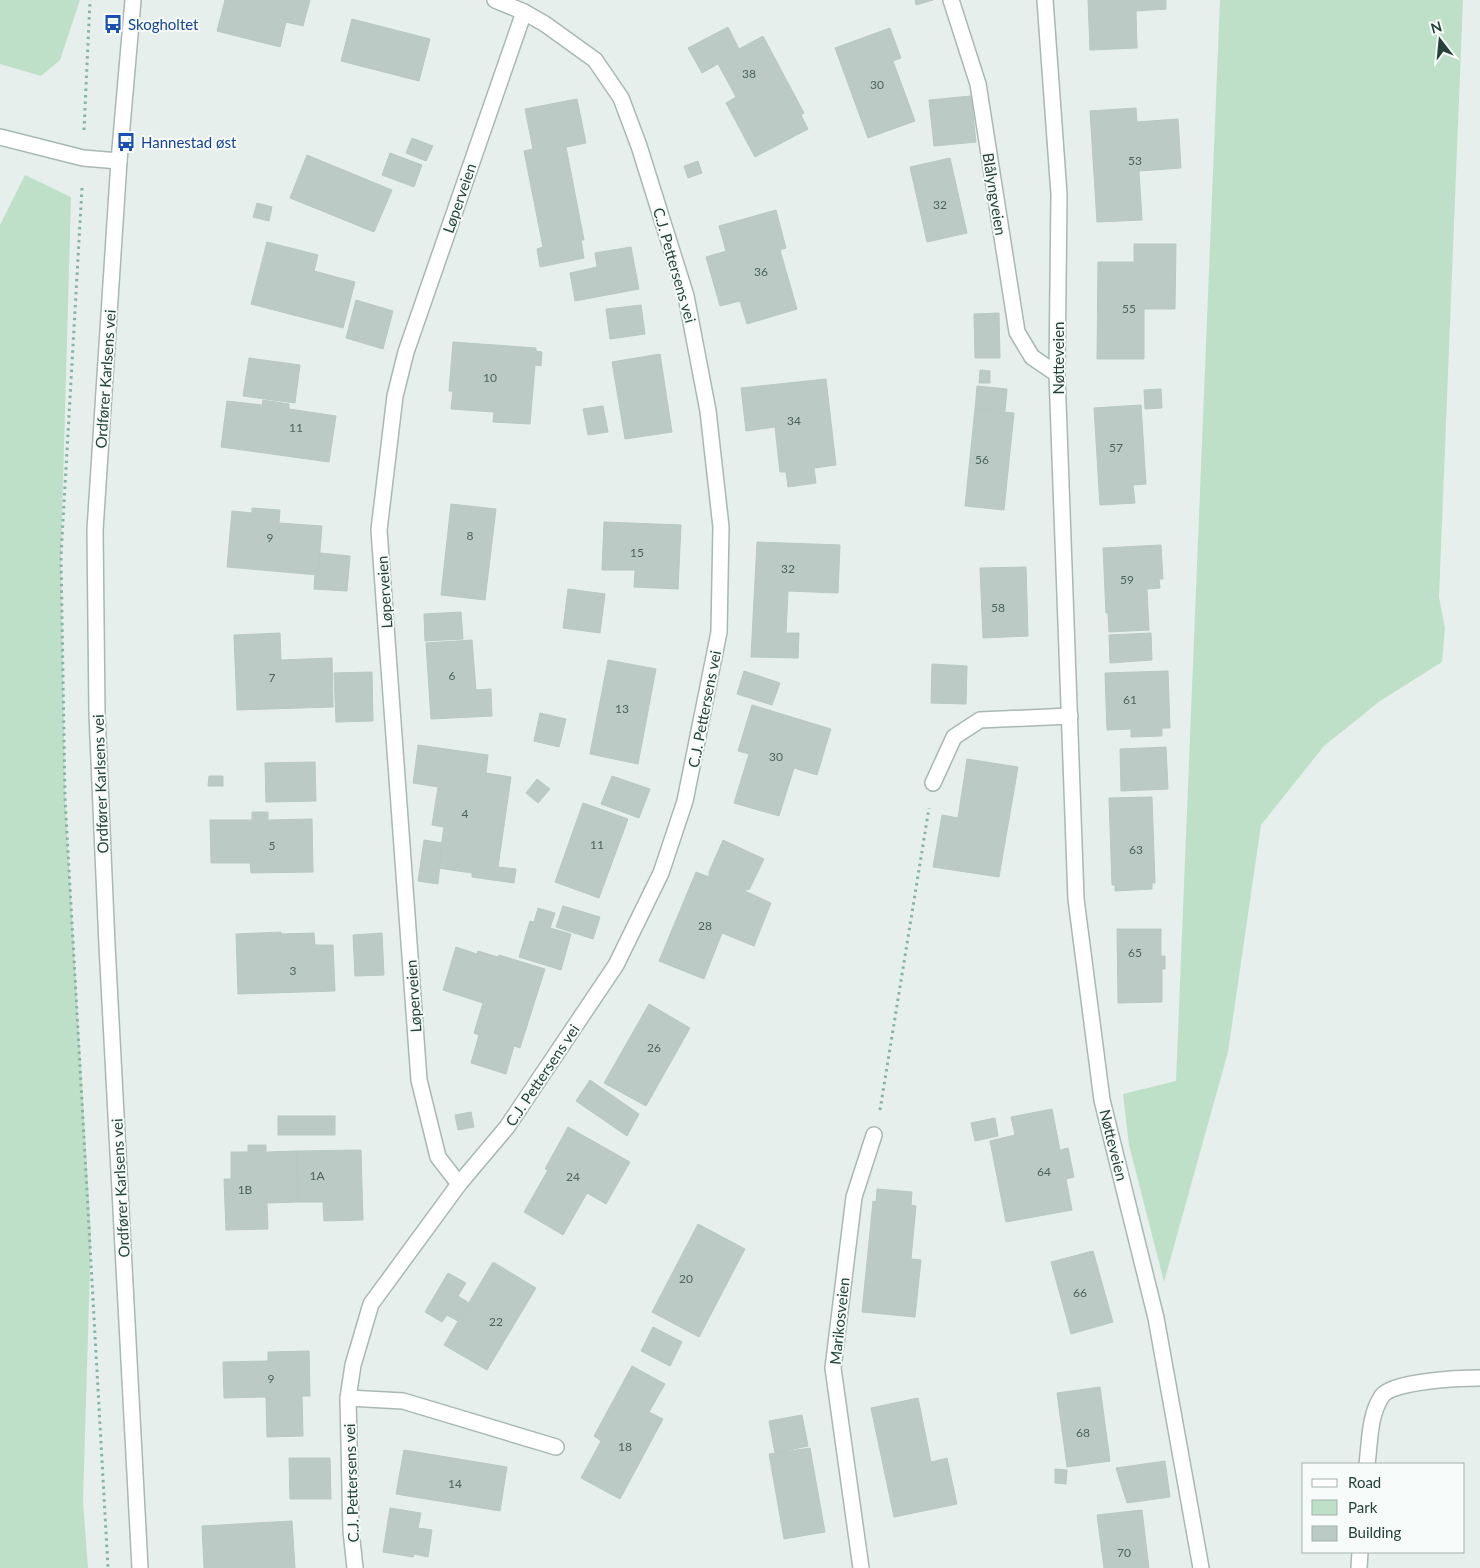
<svg xmlns="http://www.w3.org/2000/svg" width="1480" height="1568" viewBox="0 0 1480 1568" font-family="Lato,sans-serif">
<style>
.green{fill:#bfe0c8}
.building{fill:#bbcac4;stroke:#b8c9c2}
.lines{fill:none;stroke-linecap:round;stroke-linejoin:round}
.service-casing{stroke:#a8b8b2;stroke-width:18}
.minor-casing{stroke:#a8b8b2;stroke-width:18}
.tertiary-casing{stroke:#a8b8b2;stroke-width:18}
.path{stroke:#86b3a5;stroke-width:3;stroke-dasharray:2.5 4;stroke-linecap:butt}
.service{stroke:#fff;stroke-width:15}
.minor{stroke:#fff;stroke-width:15}
.tertiary{stroke:#fff;stroke-width:15}
.labels{text-anchor:middle;dominant-baseline:central;stroke-width:4;stroke-linejoin:round;paint-order:stroke}
.number-label{font-size:12px;fill:#4a645c}
.transit-label{font-size:15px;fill:#164399;stroke:#f7fbf9;text-anchor:start}
.street-label{font-size:15px;fill:#24423a;stroke:#f7fbf9}
</style>
<rect width="100%" height="100%" fill="#e6efeb"/>
<g class="green">
<path d="M0,0H80L60,60L41,76L0,64Z"/>
<path d="M1220,0H1463L1439,597L1445,628L1442,662L1380,701L1324,746L1261,825L1228,1052L1164,1282L1129,1145L1123,1094L1176,1081Z"/>
<path d="M25,175L71,197L61,556L65,798L91,1235L83,1501L88,1568H0V225Z"/>
</g>
<g class="building">
<path d="M225,0H310L303,26L286,22L280,47L217,31Z"/>
<path d="M915,0H933L916,5Z"/>
<path d="M1088,0H1166V9L1136,11L1137,48L1090,50Z"/>
<path d="M352,19L430,39L419,81L341,61Z"/>
<path d="M728,27L739,49L763,36L804,113L801,115L808,129L755,157L726,103L736,97L718,64L702,73L688,48Z"/>
<path d="M890,28L901,58L893,61L915,121L868,138L835,48Z"/>
<path d="M971,96L976,142L934,146L929,100Z"/>
<path d="M577,99L586,143L566,147L584,240H581L584,258L540,267L537,249L543,247L524,151L533,149L525,109Z"/>
<path d="M1136,108L1137,122L1178,119L1181,168L1139,171L1142,220L1097,222L1090,111Z"/>
<path d="M412,138L433,146L426,161L406,153Z"/>
<path d="M390,153L422,165L414,187L382,175Z"/>
<path d="M307,155L392,190L374,232L290,198Z"/>
<path d="M950,158L967,233L927,242L910,167Z"/>
<path d="M698,161L702,173L688,178L684,166Z"/>
<path d="M257,203L272,207L269,221L253,217Z"/>
<path d="M776,210L786,248L780,250L797,309L747,324L740,301L720,306L706,257L726,251L719,226Z"/>
<path d="M267,242L318,255L314,271L355,282L343,328L251,304Z"/>
<path d="M1134,244H1176L1175,309H1144V359H1097L1098,262H1134Z"/>
<path d="M631,247L639,289L575,301L570,273L597,267L595,253Z"/>
<path d="M356,300L393,311L383,349L346,338Z"/>
<path d="M641,305L645,334L610,339L606,309Z"/>
<path d="M999,313L1000,358H975L974,314Z"/>
<path d="M453,342L536,348V351L542,352L541,366L535,365L530,424L493,422L494,412L451,409L453,391H449Z"/>
<path d="M660,354L672,432L625,439L612,362Z"/>
<path d="M249,358L300,365L295,403L243,396Z"/>
<path d="M980,370L990,371V383H979Z"/>
<path d="M826,379L836,465L814,468L816,483L788,487L786,472H780L775,427L746,431L741,388Z"/>
<path d="M977,386L1007,389L1005,411L975,409Z"/>
<path d="M1161,389L1162,408L1145,409L1144,390Z"/>
<path d="M263,400L289,404V409L336,416L329,462L221,447L227,401L262,405Z"/>
<path d="M1141,405L1146,484L1133,485L1135,503L1100,505L1094,408Z"/>
<path d="M603,406L608,432L588,435L583,409Z"/>
<path d="M975,409L1014,413L1004,510L965,506Z"/>
<path d="M451,504L496,509L485,600L441,595Z"/>
<path d="M252,508L280,510L279,523L322,526L318,575L227,567L232,511L252,513Z"/>
<path d="M604,522L681,525L678,589L634,587L635,570H602Z"/>
<path d="M757,542L840,545L838,593L788,591L786,633H799L798,658L751,657Z"/>
<path d="M1161,545L1163,579H1159L1160,588L1147,589L1149,630L1109,632L1108,613H1106L1103,548Z"/>
<path d="M320,553L350,556L347,591L314,589L315,574L318,575Z"/>
<path d="M1026,567L1028,636L983,638L980,568Z"/>
<path d="M568,589L605,594L600,633L563,628Z"/>
<path d="M461,612L463,639L425,641L424,614Z"/>
<path d="M280,633L281,660L332,658L333,707L237,710L234,635Z"/>
<path d="M1151,633L1152,660L1110,663L1109,635Z"/>
<path d="M472,640L476,690L491,689L492,716L431,719L426,643Z"/>
<path d="M608,660L656,669L638,764L590,754Z"/>
<path d="M932,664L967,666L966,704L931,703Z"/>
<path d="M744,671L780,683L772,705L737,694Z"/>
<path d="M1168,671L1170,728H1162V736L1131,737V729L1107,730L1105,673Z"/>
<path d="M372,672L373,721L336,722L334,673Z"/>
<path d="M752,705L831,729L817,775L794,768L779,816L734,803L749,754L738,751Z"/>
<path d="M540,713L566,719L559,747L534,741Z"/>
<path d="M418,745L488,755L486,773L511,777L498,867L516,869L514,883L472,877V873L438,868L444,827L432,825L438,787L413,783Z"/>
<path d="M1166,747L1168,789L1121,791L1120,749Z"/>
<path d="M967,759L1018,767L999,877L933,867L942,815L958,818Z"/>
<path d="M315,762L316,801L266,802L265,763Z"/>
<path d="M209,776H223V786H208Z"/>
<path d="M612,776L650,789L639,818L601,804Z"/>
<path d="M537,779L550,789L538,803L526,793Z"/>
<path d="M1152,797L1155,883H1152V889L1115,891V885H1112L1109,798Z"/>
<path d="M583,803L628,819L599,898L555,882Z"/>
<path d="M252,812H268V820L312,819L313,872L251,873L250,863H211L210,820H252Z"/>
<path d="M424,840L442,843L438,884L418,881Z"/>
<path d="M723,840L764,859L749,890L746,889L745,891L771,903L754,946L722,933L704,979L659,961L696,872L709,877V872Z"/>
<path d="M563,906L600,917L593,939L556,927Z"/>
<path d="M538,908L555,913L550,928L571,934L561,970L519,957L530,921L534,922Z"/>
<path d="M1117,929H1161V956H1165V969H1162V1002L1118,1003Z"/>
<path d="M281,932V934L314,933L315,945H333L335,991L238,994L236,934Z"/>
<path d="M382,933L384,975L355,976L353,935Z"/>
<path d="M456,947L477,954L478,951L498,957L499,955L545,969L520,1048L514,1046L506,1074L471,1063L479,1035L474,1033L483,1003L443,990Z"/>
<path d="M649,1004L690,1028L646,1106L604,1083Z"/>
<path d="M590,1080L639,1114L627,1136L576,1101Z"/>
<path d="M1052,1109L1060,1150L1068,1148L1074,1177L1066,1179L1072,1210L1006,1222L990,1141L1015,1135L1011,1117Z"/>
<path d="M471,1112L474,1127L458,1130L455,1115Z"/>
<rect x="278" y="1116" width="57" height="19"/>
<path d="M995,1118L998,1136L975,1141L971,1123Z"/>
<path d="M568,1127L630,1162L606,1204L587,1193L563,1235L524,1212L548,1170L545,1169Z"/>
<path d="M248,1145H266V1152L297,1151L298,1202L267,1203L268,1229L226,1230L224,1179H231V1152H248Z"/>
<path d="M361,1150L363,1220L324,1221L323,1202H298L297,1151Z"/>
<path d="M877,1189L912,1192L911,1205L916,1206L911,1259L921,1260L915,1317L862,1312L873,1201L876,1202Z"/>
<path d="M698,1224L745,1249L699,1337L652,1312Z"/>
<path d="M1093,1251L1113,1322L1071,1334L1051,1262Z"/>
<path d="M493,1262L536,1288L487,1370L444,1345Z"/>
<path d="M448,1273L466,1283L458,1296L469,1303L458,1321L447,1315L442,1322L425,1312Z"/>
<path d="M653,1327L682,1342L670,1366L641,1351Z"/>
<path d="M309,1351L310,1396H302L303,1436L267,1437L266,1397L224,1398L223,1362L268,1361V1352Z"/>
<path d="M632,1366L665,1384L649,1412L663,1419L620,1499L581,1478L601,1441L594,1436Z"/>
<path d="M1100,1387L1110,1461L1067,1467L1057,1393Z"/>
<path d="M918,1398L931,1462L947,1458L957,1504L894,1517L871,1408Z"/>
<path d="M802,1415L808,1446L775,1453L769,1421Z"/>
<path d="M810,1448L825,1532L784,1539L769,1454Z"/>
<path d="M404,1450L507,1467L500,1511L396,1494Z"/>
<path d="M289,1458H330L331,1499H290Z"/>
<path d="M1165,1461L1170,1497L1127,1503L1116,1468Z"/>
<path d="M1055,1469L1067,1470L1066,1484L1055,1483Z"/>
<path d="M390,1508L421,1513L418,1528L432,1530L428,1557L414,1554L413,1557L383,1552Z"/>
<path d="M1142,1510L1149,1568H1104L1097,1515Z"/>
<path d="M292,1521L295,1568H204L202,1526Z"/>
</g>
<g class="lines">
<g class="service-casing">
<g id="service">
<path d="M1367,1464C1370,1442 1369,1415 1382,1396C1392,1381 1461,1378 1480,1378"/>
<path d="M1359,1568L1360,1552"/>
</g>
</g>
<g class="minor-casing">
<g id="minor">
<path d="M951,0L978,84L1017,332L1032,357L1057,374"/>
<path d="M1045,0L1059,194L1057,374L1076,899L1102,1100L1156,1318L1201,1568"/>
<path d="M0,137L83,158L119,161"/>
<path d="M933,783L954,737L980,720L1070,716"/>
<path d="M459,1184L438,1157L419,1080L379,530L395,396L406,352L524,12"/>
<path d="M348,1398L403,1401L556,1447"/>
<path d="M355,1568L351,1531L348,1398L353,1365L371,1304L459,1184L507,1127L616,965L661,873L685,801L719,632L721,527L708,411L686,296L639,146L621,98L595,60L545,24L524,12L495,0"/>
<path d="M861,1568L833,1368L854,1197L874,1135"/>
</g>
</g>
<g class="tertiary-casing">
<path id="tertiary" d="M133,0L119,161L95,530L97,714L107,945L140,1568"/>
</g>
<g class="path">
<path d="M84,130L90,0"/>
<path d="M82,188L61,556L65,798L108,1568"/>
<path d="M880,1110L929,808"/>
</g>
<use href="#service" class="service"/>
<use href="#minor" class="minor"/>
<use href="#tertiary" class="tertiary"/>
</g>
<defs>
<g id="bus-bare" transform="scale(1.5)"><path d="M-5-6H5V4H4V6H2V4H-2V6H-4V4H-5ZM-3.5-4V0h7V-4ZM-3.5 1.2v1.5H-2V1.2ZM2 1.2v1.5H3.5V1.2Z" fill="#1a4fb4" stroke="#f7fbf9" stroke-width="2.5" paint-order="stroke"/></g>
</defs>
<g fill-rule="evenodd">
<use href="#bus-bare" x="113" y="24"/>
<use href="#bus-bare" x="126" y="142"/>
</g>
<g class="labels">
<g class="number-label">
<text x="749" y="73">38</text>
<text x="877" y="84">30</text>
<text x="1135" y="160">53</text>
<text x="940" y="204">32</text>
<text x="761" y="271">36</text>
<text x="1129" y="308">55</text>
<text x="490" y="377">10</text>
<text x="794" y="420">34</text>
<text x="296" y="427">11</text>
<text x="1116" y="447">57</text>
<text x="982" y="459">56</text>
<text x="470" y="535">8</text>
<text x="270" y="537">9</text>
<text x="637" y="552">15</text>
<text x="788" y="568">32</text>
<text x="1127" y="579">59</text>
<text x="998" y="607">58</text>
<text x="452" y="675">6</text>
<text x="272" y="677">7</text>
<text x="1130" y="699">61</text>
<text x="622" y="708">13</text>
<text x="776" y="756">30</text>
<text x="465" y="813">4</text>
<text x="597" y="844">11</text>
<text x="272" y="845">5</text>
<text x="1136" y="849">63</text>
<text x="705" y="925">28</text>
<text x="1135" y="952">65</text>
<text x="293" y="970">3</text>
<text x="654" y="1047">26</text>
<text x="1044" y="1171">64</text>
<text x="317" y="1175">1A</text>
<text x="573" y="1176">24</text>
<text x="245" y="1189">1B</text>
<text x="686" y="1278">20</text>
<text x="1080" y="1292">66</text>
<text x="496" y="1321">22</text>
<text x="271" y="1378">9</text>
<text x="1083" y="1432">68</text>
<text x="625" y="1446">18</text>
<text x="455" y="1483">14</text>
<text x="1124" y="1552">70</text>
</g>
<g class="transit-label">
<text x="128" y="24">Skogholtet</text>
<text x="141" y="142">Hannestad øst</text>
</g>
<g class="street-label">
<text transform="translate(995 194) rotate(81)">Blålyngveien</text>
<text transform="translate(459 198) rotate(-71)">Løperveien</text>
<text transform="translate(675 265) rotate(74)">C.J. Pettersens vei</text>
<text transform="translate(1058 358) rotate(-90)">Nøtteveien</text>
<text transform="translate(105 379) rotate(-86)">Ordfører Karlsens vei</text>
<text transform="translate(384 592) rotate(-94)">Løperveien</text>
<text transform="translate(704 709) rotate(-79)">C.J. Pettersens vei</text>
<text transform="translate(100 784) rotate(-92)">Ordfører Karlsens vei</text>
<text transform="translate(413 996) rotate(-94)">Løperveien</text>
<text transform="translate(542 1075) rotate(-56)">C.J. Pettersens vei</text>
<text transform="translate(1114 1145) rotate(76)">Nøtteveien</text>
<text transform="translate(120 1188) rotate(-93)">Ordfører Karlsens vei</text>
<text transform="translate(839 1321) rotate(-84)">Marikosveien</text>
<text transform="translate(351 1483) rotate(-92)">C.J. Pettersens vei</text>
</g>
</g>
<rect x="1302" y="1463" width="162" height="90" fill="#f7fbf9" stroke="#a3b1ad"/>
<rect x="1312" y="1479" width="25" height="8" fill="#ffffff" stroke="#a3b1ad"/>
<text x="1348" y="1488" font-size="15" fill="#24423a">Road</text>
<rect x="1312" y="1500" width="25" height="15" fill="#bfe0c8" stroke="#a3b1ad"/>
<text x="1348" y="1513" font-size="15" fill="#24423a">Park</text>
<rect x="1312" y="1526" width="25" height="15" fill="#bbcac4" stroke="#a3b1ad"/>
<text x="1348" y="1538" font-size="15" fill="#24423a">Building</text>
<g transform="translate(1440 40) rotate(344)" stroke="#f7fbf9" stroke-width="4" paint-order="stroke">
<path d="M0-4L9 19L0 12L-9 19Z" fill="#24423a"/>
<text y="-8" font-size="14" font-weight="bold" text-anchor="middle" fill="#24423a">N</text>
</g>
</svg>
